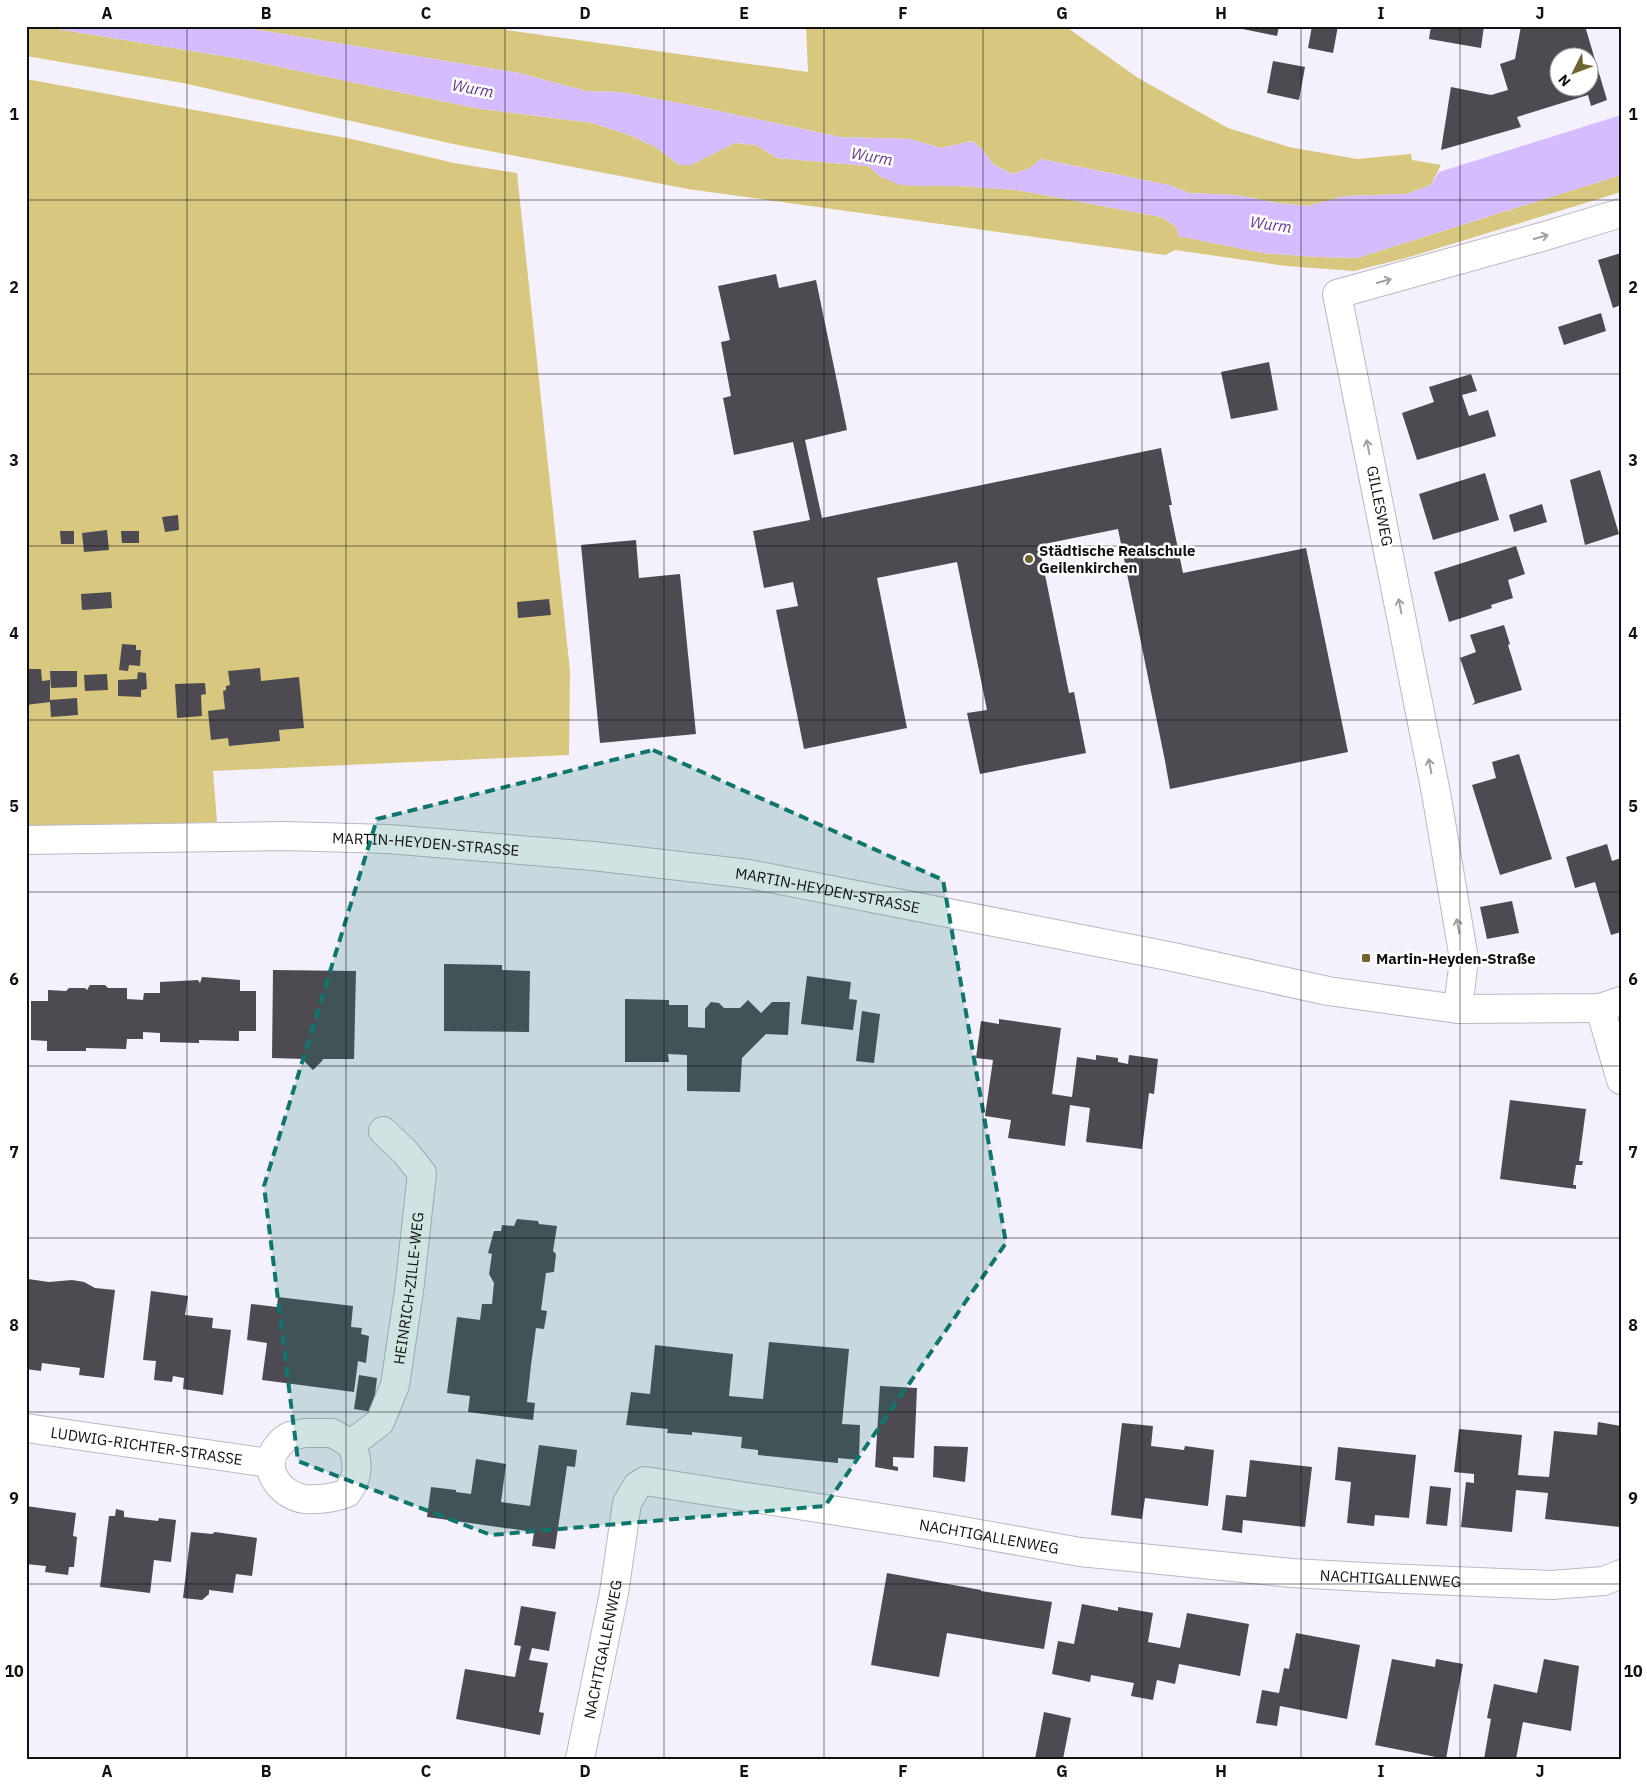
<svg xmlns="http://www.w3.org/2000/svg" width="1647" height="1785" viewBox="0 0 1647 1785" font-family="'IBM Plex Sans',sans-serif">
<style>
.green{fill:#d8c77e}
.water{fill:#d5bcfe}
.building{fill:#4d4a52;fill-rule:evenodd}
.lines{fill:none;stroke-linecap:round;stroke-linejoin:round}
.street-casing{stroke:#bbb8c2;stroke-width:30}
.street{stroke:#fff;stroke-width:28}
.oneway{stroke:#a09fa1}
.marked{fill:#0f766e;fill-opacity:0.2;stroke:#0f766e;stroke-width:4;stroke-dasharray:10 6;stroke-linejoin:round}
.grid{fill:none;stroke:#111013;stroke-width:1;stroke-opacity:0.55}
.poi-dot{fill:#6f6330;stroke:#fff;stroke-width:2}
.labels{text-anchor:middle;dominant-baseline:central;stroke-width:5;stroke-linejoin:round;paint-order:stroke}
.street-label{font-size:15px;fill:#111013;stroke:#fff}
.poi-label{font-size:15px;font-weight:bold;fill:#111013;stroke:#fff;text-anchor:start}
.water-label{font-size:16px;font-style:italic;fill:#643996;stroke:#fff}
.neatline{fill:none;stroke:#111013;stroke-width:2}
.grid-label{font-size:16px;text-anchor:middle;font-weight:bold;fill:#111013}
</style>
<rect width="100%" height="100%" fill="#f5f1fc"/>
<g class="green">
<path d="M26,26H39L247,60L475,108L593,123L632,136L657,148L679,165H691L735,143L756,145L777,158L868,166L881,177L922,186H957L1017,190L1161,217L1177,227L1179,236L1263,253L1318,257L1357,258L1621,175V192L1406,258L1354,271L1286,266L1175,250L1165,255L688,189L453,144L183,83L26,56Z"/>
<path d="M235,26H505L506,30L808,72L806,26H1065L1138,78L1228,128L1289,147L1357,159L1411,154L1412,160L1441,165L1431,185L1406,194L1345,196L1308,206L1277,203L1237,195L1189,193L1169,185L1041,159L1030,168L1012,174L993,164L983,150L972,141L941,148L910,139L840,137L700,107L620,92L586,91L519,73Z"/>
<path d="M26,79L352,139L454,163L517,173L570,671L569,755L213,771L217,822L83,826L26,825Z"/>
</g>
<path class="water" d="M39,26H235L519,73L586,91L620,92L700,107L840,137L910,139L941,148L972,141L983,150L993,164L1012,174L1030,168L1041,159L1169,185L1189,193L1237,195L1277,203L1308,206L1345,196L1406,194L1431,185L1439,172L1621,115V175L1357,258L1318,257L1263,253L1178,236L1177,227L1161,217L1017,190L957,186H922L900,185L881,177L868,166L777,158L756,145L735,143L691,165H679L657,148L632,136L593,123L475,108L247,60Z"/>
<g class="building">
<path d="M1228,26H1279L1277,36Z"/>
<path d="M1312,26H1338L1333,53L1308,48Z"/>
<path d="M1431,26H1484L1481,48L1429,39Z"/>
<path d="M1521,26H1585L1607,100L1591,106L1588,95L1517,117L1521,127L1441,150L1451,87L1491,95L1508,90L1500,64L1515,59ZM1560,58H1590V88H1560Z"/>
<path d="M1273,61L1305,67L1299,100L1267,93Z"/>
<path d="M1621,253V305L1613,308L1598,260Z"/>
<path d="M776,274L779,288L816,280L847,430L805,440L822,518L1161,448L1172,505H1169L1183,573L1306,548L1348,752L1170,789L1165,761L1118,529L1039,545L1069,693L1074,692L1086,753L980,774L967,713L987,710L957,562L877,578L907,728L804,749L776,610L798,606L793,582L764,588L753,531L810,520L793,442L734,455L723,398L731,396L721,342L730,340L718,286Z"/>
<path d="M1601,313L1606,331L1564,345L1558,327Z"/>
<path d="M1269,362L1278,410L1231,419L1221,372Z"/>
<path d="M1471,374L1477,391L1462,395L1469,416L1488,410L1496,436L1417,460L1402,413L1434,402L1429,387Z"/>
<path d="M1600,470L1619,534L1585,545L1570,480Z"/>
<path d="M1485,473L1499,520L1433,540L1419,494Z"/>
<path d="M1542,504L1547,522L1514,532L1509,515Z"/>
<path d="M178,515L179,530L165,532L162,517Z"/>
<path d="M107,530L109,550L84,552L82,533Z"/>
<path d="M60,531H74V544H61Z"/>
<path d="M121,531H139V543H122Z"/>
<path d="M636,540L639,578L680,574L696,734L600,743L581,545Z"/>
<path d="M1516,546L1525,574L1508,580L1513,598L1491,605L1492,608L1449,622L1434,572Z"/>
<path d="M111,592L112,608L82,610L81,594Z"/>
<path d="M549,599L551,615L518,618L517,602Z"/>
<path d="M1504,625L1510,644L1508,645L1522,690L1472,705L1475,702L1460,658L1476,652L1470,635Z"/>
<path d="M122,644L136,645V650H141L140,666L129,665L128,671L119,670Z"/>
<path d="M260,668L261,681L299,677L304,728L279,730L280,741L229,746L228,738L211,740L208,711L225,709L223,691L226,690V686L230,685L228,671Z"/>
<path d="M26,669H41L42,681L50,680V700L77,698L78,715L51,717L50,702L26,705Z"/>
<path d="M50,671H77V687L51,688Z"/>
<path d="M138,672L146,673L147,689L141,690V697L118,696V680L137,679Z"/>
<path d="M107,674L108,690L85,691L84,675Z"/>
<path d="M205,683L206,694L201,695L202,716L177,718L175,684Z"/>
<path d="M1519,754L1552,859L1500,875L1472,785L1496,778L1492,762Z"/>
<path d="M1607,844L1612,861L1621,858V932L1611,935L1595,882L1575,888L1566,857Z"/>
<path d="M1512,901L1519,933L1487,939L1480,907Z"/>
<path d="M444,964L502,965V970L530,971L529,1032L444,1031Z"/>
<path d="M273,970L356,971L354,1059H323L322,1061L313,1070L304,1061V1059L272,1058Z"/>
<path d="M807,976L851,982L849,999L857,1000L853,1030L801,1024Z"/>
<path d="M202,977L240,980V991H256V1031H239V1041L199,1040V1043L160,1042V1033L143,1032V1039H127L126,1049L86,1048V1051H47V1041L31,1040V1001H48V990L66,991L69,988H85L87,990L90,985H105L108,988H127V999L143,1000L144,993H160V982L198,980L200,983Z"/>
<path d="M625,999L669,1000V1005H688V1027L705,1028V1009L711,1002L719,1003L724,1008H740L748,1000L761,1013L772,1002H790L788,1035L766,1034L742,1058L740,1092L687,1091V1055L668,1054L669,1062H625Z"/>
<path d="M862,1011L880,1014L874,1063L856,1061Z"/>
<path d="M999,1019L1061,1028L1052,1094L1072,1097L1077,1057L1096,1060V1055L1118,1058V1062L1128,1064L1129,1055L1158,1059L1154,1094L1149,1093L1142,1149L1086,1142L1090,1108L1070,1105L1065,1146L1008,1138L1011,1120L985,1116L993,1060L976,1058L981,1021L999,1024Z"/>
<path d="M1510,1100L1586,1109L1579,1161H1583L1582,1165H1576L1573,1185H1576V1189L1500,1179Z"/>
<path d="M517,1219L538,1221L539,1224L557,1226L553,1251L556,1254L554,1272L546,1273L541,1310L547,1311L544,1329L536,1328L531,1365L527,1402L535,1403L533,1420L468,1412L470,1396L447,1393L457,1317L480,1320L482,1304H492L494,1283L489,1274L492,1254L488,1253L494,1231H501L502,1225L514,1226Z"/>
<path d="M28,1279L49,1282L72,1280L84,1282L95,1288L115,1290L104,1378L79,1375L80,1368L42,1363L41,1371L26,1369V1288Z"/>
<path d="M151,1291L188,1296L185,1315L213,1318L212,1328L231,1330L223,1395L183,1389L184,1378L173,1376L172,1382L154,1380L156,1361L143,1360Z"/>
<path d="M278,1297L353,1306L351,1327L362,1328L361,1334L369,1336L366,1363L358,1361L354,1392L262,1380L267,1343L247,1340L251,1304L277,1307Z"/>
<path d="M769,1342L849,1349L842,1424L860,1425L859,1460L838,1458V1463L758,1455V1450L741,1448L742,1437L692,1432V1435L667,1433L668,1429L626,1425L631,1392L650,1394L655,1345L733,1354L729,1396L763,1399Z"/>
<path d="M359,1375L377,1378L373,1412L354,1409Z"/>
<path d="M880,1386L917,1388L914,1458L893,1457V1466L898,1467V1471L875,1467Z"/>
<path d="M1598,1422L1621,1426L1620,1527L1545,1519L1548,1493L1516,1490L1512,1532L1461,1527L1466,1482L1474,1483V1474L1454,1472L1459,1429L1522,1435L1518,1475L1549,1477L1554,1431L1597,1435Z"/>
<path d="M1122,1423L1153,1426L1151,1446L1184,1450L1185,1446L1214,1450L1208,1506L1145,1498L1142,1519L1111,1515Z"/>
<path d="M539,1445L577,1450L575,1467L567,1466L555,1549L532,1546L534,1532L427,1517L431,1487L456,1490V1492L471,1494L476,1459L506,1464L501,1502L530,1506Z"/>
<path d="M934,1446L968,1447L965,1482L933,1477Z"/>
<path d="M1338,1447L1416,1455L1409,1518L1375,1515L1374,1526L1347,1523L1351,1482L1335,1480Z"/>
<path d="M1250,1460L1312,1467L1305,1527L1243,1520L1242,1533L1222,1530L1226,1495L1246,1497Z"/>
<path d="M1430,1486L1451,1488L1447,1526L1426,1524Z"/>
<path d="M26,1506L76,1513L73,1536L77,1537L74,1567H69L68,1575L45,1572L46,1566L26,1564Z"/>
<path d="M116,1509L124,1511V1517L158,1521L159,1518L176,1520L171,1562L154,1560L150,1593L100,1587L109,1516H115Z"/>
<path d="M191,1532L212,1534L215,1532L257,1538L252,1576L236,1574L233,1593L209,1590V1594L202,1600L183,1598Z"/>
<path d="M887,1573L981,1590V1591L1052,1602L1044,1649L947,1633L939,1677L871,1665Z"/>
<path d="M1082,1604L1118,1611V1607L1153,1613L1148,1642L1180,1648L1187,1613L1249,1624L1240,1676L1179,1664L1175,1684L1157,1680L1153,1700L1131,1696L1134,1683L1091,1675L1090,1682L1052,1674L1058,1641L1074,1644Z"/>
<path d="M521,1606L556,1612L549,1651L532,1648L529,1660L548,1663L539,1712L544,1713L540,1735L456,1719L465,1669L515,1677L521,1646L514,1645Z"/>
<path d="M1296,1633L1360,1645L1347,1719L1280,1706L1277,1726L1256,1723L1262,1690L1279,1693L1284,1668L1289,1669Z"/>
<path d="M1392,1659L1435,1667L1436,1659L1463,1664L1446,1759L1375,1745Z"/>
<path d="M1544,1659L1579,1666L1571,1731L1523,1722L1516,1759H1484L1491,1719L1487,1718L1494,1684L1537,1693Z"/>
<path d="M1044,1712L1071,1718L1063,1759H1035Z"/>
</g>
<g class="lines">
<g class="street-casing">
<g id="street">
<path id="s1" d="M26,840L285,836L388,839L593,856L749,874L1173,957L1328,991L1458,1009L1600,1008L1621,1001"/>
<path d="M1600,1008L1621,1080"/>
<path d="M1458,1009L1464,959L1436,793L1337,294L1545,236L1621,213"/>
<path id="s2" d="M26,1428L269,1463"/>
<path d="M305,1433H332L351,1444C359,1461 359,1477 347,1493C334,1498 319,1500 305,1499C280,1496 259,1467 278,1446C281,1442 285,1438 290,1436C295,1435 300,1434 305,1433Z"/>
<path id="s3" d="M351,1444L380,1422L395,1385L409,1291L422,1173L405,1152L383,1131"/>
<path id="s4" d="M580,1759L614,1593L627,1503L637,1486L645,1481L946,1528L1080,1552L1292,1573L1384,1578L1551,1585L1604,1581L1621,1574"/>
</g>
</g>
<use href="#street" class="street"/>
</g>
<defs><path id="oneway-shaft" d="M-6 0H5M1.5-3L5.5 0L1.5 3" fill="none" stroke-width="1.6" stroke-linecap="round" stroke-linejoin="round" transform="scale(1.25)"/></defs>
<g class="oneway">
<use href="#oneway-shaft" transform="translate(1541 237) rotate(-16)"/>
<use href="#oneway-shaft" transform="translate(1384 281) rotate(-16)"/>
<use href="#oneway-shaft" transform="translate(1368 447) rotate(-101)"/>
<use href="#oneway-shaft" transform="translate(1400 606) rotate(-101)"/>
<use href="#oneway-shaft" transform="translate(1430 766) rotate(-101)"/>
<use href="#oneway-shaft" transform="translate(1458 926) rotate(-100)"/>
</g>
<path class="marked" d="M653,750L943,880L1006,1243L825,1506L491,1535L298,1461L264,1186L377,819Z"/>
<path class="grid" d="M187,26V1759M346,26V1759M505,26V1759M664,26V1759M824,26V1759M983,26V1759M1142,26V1759M1301,26V1759M1460,26V1759M26,200H1621M26,374H1621M26,546H1621M26,720H1621M26,892H1621M26,1066H1621M26,1238H1621M26,1412H1621M26,1584H1621"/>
<g class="poi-dot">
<circle cx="1029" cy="559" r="5"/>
<rect x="1361" y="953" width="10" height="10" rx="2.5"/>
</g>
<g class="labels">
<g class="street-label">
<text transform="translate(1380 506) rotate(79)">GILLESWEG</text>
<text stroke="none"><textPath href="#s1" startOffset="400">MARTIN-HEYDEN-STRASSE</textPath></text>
<text stroke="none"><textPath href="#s1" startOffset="805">MARTIN-HEYDEN-STRASSE</textPath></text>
<text stroke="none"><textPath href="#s3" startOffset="174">HEINRICH-ZILLE-WEG</textPath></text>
<text stroke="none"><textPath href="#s2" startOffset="122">LUDWIG-RICHTER-STRASSE</textPath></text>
<text stroke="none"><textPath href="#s4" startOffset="638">NACHTIGALLENWEG</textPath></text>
<text stroke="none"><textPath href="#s4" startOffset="1042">NACHTIGALLENWEG</textPath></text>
<text stroke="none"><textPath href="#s4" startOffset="112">NACHTIGALLENWEG</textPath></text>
</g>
<g class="poi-label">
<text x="1039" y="550">Städtische Realschule<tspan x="1039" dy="17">Geilenkirchen</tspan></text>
<text x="1376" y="958">Martin-Heyden-Straße</text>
</g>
<g class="water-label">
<text transform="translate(473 88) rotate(10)">Wurm</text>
<text transform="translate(872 156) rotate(10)">Wurm</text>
<text transform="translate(1271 224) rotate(8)">Wurm</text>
</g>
</g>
<rect width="1647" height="1785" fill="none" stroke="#ffffff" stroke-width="55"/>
<g transform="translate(1574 72) rotate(228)"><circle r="24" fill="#ffffff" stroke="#a09fa1"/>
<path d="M0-4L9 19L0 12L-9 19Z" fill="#6f6330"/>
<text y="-8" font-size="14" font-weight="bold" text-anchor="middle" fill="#111013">N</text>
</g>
<rect x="28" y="28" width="1592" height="1730" class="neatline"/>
<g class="grid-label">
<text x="107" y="19">A</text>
<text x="266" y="19">B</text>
<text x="426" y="19">C</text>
<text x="585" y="19">D</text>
<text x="744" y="19">E</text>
<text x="903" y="19">F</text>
<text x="1062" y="19">G</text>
<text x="1221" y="19">H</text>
<text x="1381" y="19">I</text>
<text x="1540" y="19">J</text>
<text x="14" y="120">1</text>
<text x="1633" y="120">1</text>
<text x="14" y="293">2</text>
<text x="1633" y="293">2</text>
<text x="14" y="466">3</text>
<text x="1633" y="466">3</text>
<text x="14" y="639">4</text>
<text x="1633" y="639">4</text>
<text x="14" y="812">5</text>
<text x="1633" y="812">5</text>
<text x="14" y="985">6</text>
<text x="1633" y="985">6</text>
<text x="14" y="1158">7</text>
<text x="1633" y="1158">7</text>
<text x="14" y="1331">8</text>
<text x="1633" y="1331">8</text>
<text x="14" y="1504">9</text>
<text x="1633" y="1504">9</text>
<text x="14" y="1677">10</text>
<text x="1633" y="1677">10</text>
<text x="107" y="1777">A</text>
<text x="266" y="1777">B</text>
<text x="426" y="1777">C</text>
<text x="585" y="1777">D</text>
<text x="744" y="1777">E</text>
<text x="903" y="1777">F</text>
<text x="1062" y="1777">G</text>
<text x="1221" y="1777">H</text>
<text x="1381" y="1777">I</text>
<text x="1540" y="1777">J</text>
</g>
</svg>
